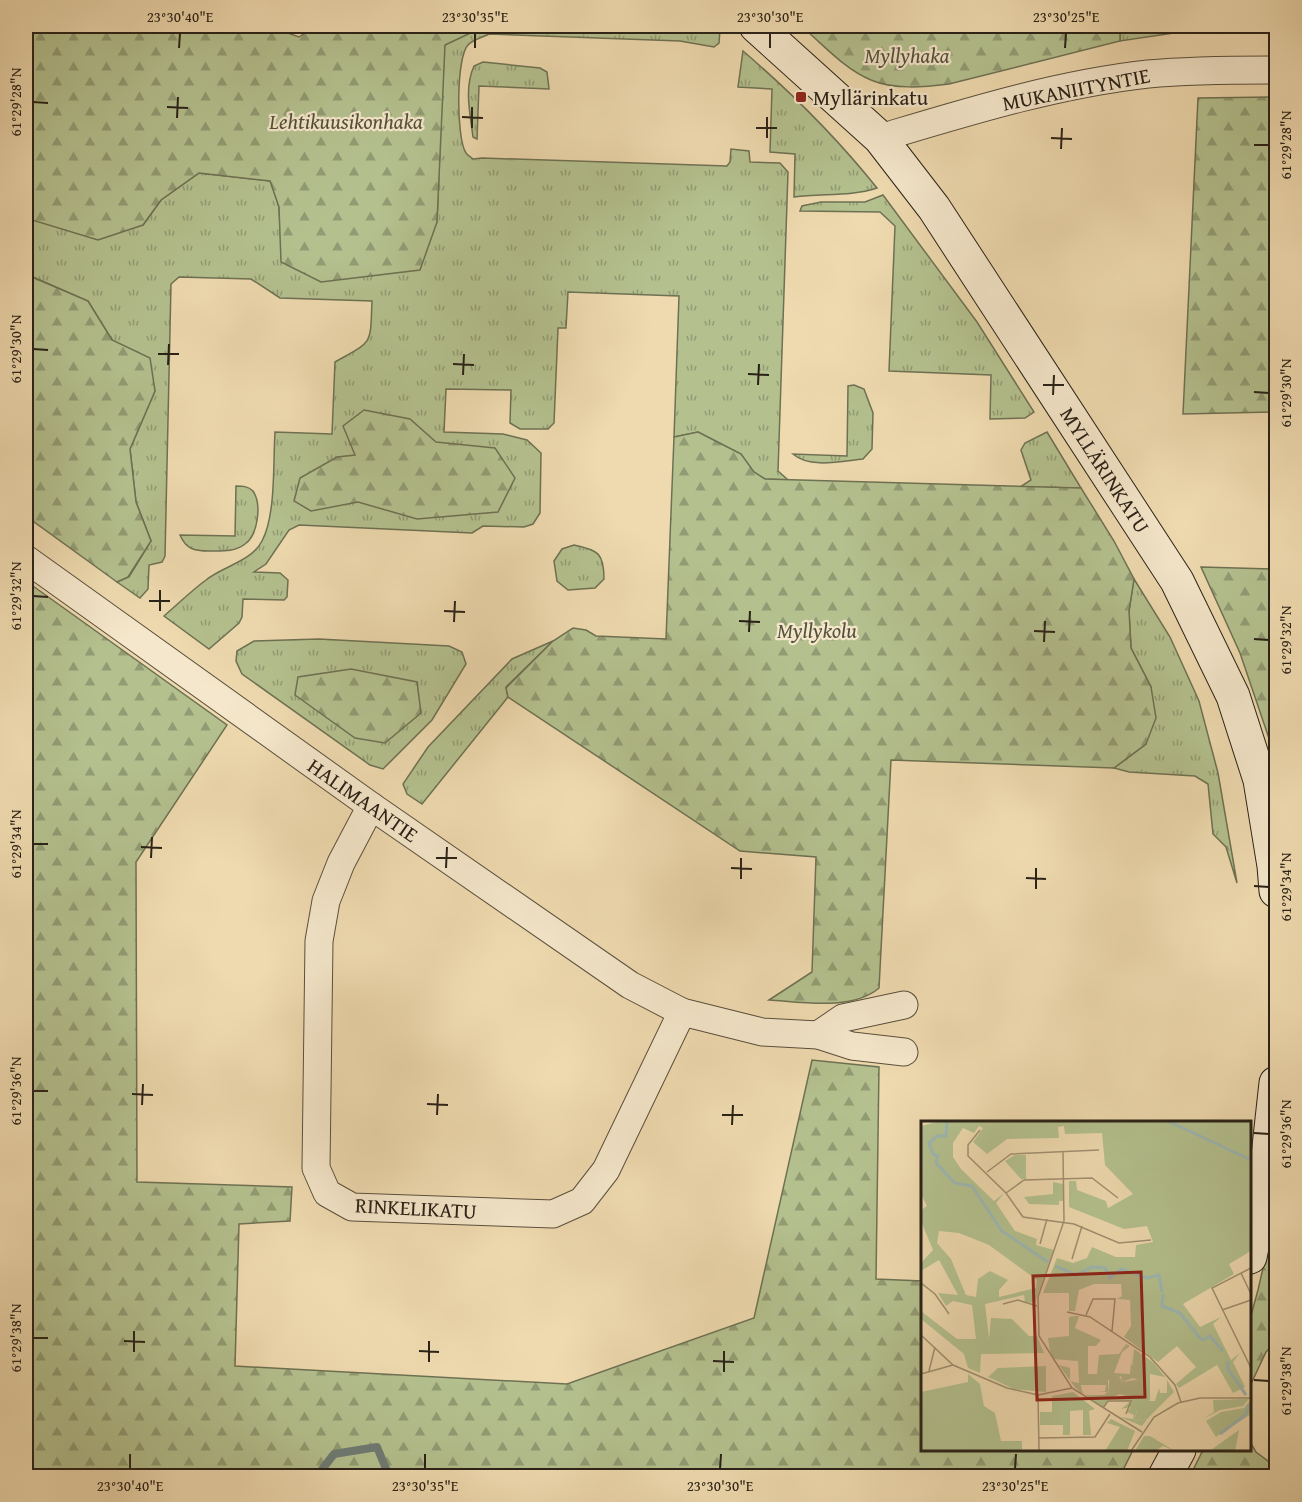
<svg xmlns="http://www.w3.org/2000/svg" width="1302" height="1502" viewBox="0 0 1302 1502" font-family="'Gentium Book Plus',serif">
<style>
.grass{fill:url(#grass-tufts);stroke:#6e7153;stroke-width:1.5}
.forest{fill:url(#forest-firs);stroke:#6e7153;stroke-width:1.5}
.lines{fill:none;stroke-linecap:round;stroke-linejoin:round}
.stream{stroke:#6f7c75;stroke-width:8}
.street-casing{stroke:#5a4f3d;stroke-width:29}
.secondary-casing{stroke:#292117;stroke-width:35}
.street{stroke:#f5e7cb;stroke-width:27}
.secondary{stroke:#f5e7cb;stroke-width:33}
.ticks{fill:none;stroke:#292117;stroke-width:2}
.poi-dot{fill:#8f2418;stroke:#f5e7cb;stroke-width:2}
.labels{text-anchor:middle;dominant-baseline:central;stroke-width:4.5;stroke-linejoin:round;paint-order:stroke}
.park-label{font-size:21px;font-style:italic;fill:#53513b;stroke:#f5e7cb}
.street-label{font-size:21px;fill:#292117;stroke:#f5e7cb}
.poi-label{font-size:21px;fill:#292117;stroke:#f5e7cb;text-anchor:start}
.inset-river{fill:none;stroke:#9db8b4;stroke-width:3}
.inset-road{fill:none;stroke:#a09072;stroke-width:1.5}
.view{fill:#8f2418;fill-opacity:0.15;stroke:#8f2418;stroke-width:3}
.inset-edge{fill:none;stroke:#292117;stroke-width:3}
.neatline{fill:none;stroke:#292117;stroke-width:2}
.ticks-label{font-size:15px;text-anchor:middle;fill:#292117}
</style>
<defs>
<pattern id="grass-tufts" width="24" height="20" patternUnits="userSpaceOnUse" patternTransform="scale(1.5)"><rect width="24" height="20" fill="#b4c18f"/><path d="M3 7l-1-3M5 7V3M7 7l1-3M15 17l-1-3M17 17v-4M19 17l1-3" fill="none" stroke="#929c74"/></pattern>
<pattern id="forest-firs" width="22" height="20" patternUnits="userSpaceOnUse" patternTransform="scale(1.5)"><rect width="22" height="20" fill="#b4c18f"/><path d="M5 1l3.5 6h-7zM16 11l3.5 6h-7z" fill="#929c74"/></pattern>
</defs>
<rect width="100%" height="100%" fill="#efdaaf"/>
<filter id="stains"><feTurbulence type="fractalNoise" baseFrequency=".00333" numOctaves="4"/><feColorMatrix values="0 0 0 0 .2 0 0 0 0 .09 0 0 0 0 .02 0 0 0 .5 -.17"/></filter>
<radialGradient id="worn" r=".72"><stop offset=".6" stop-color="#630" stop-opacity="0"/><stop offset="1" stop-color="#630" stop-opacity=".3"/></radialGradient>
<g class="grass">
<path d="M485,26L590,28L591,26H714L720,30L719,43L714,47L680,41L489,34C483,37 472,40 468,45C456,57 456,138 466,153C467,155 471,157 473,159L482,158L727,166L730,162L731,149L749,151L750,162L780,163L788,172L778,471L788,480L765,479L754,473L741,454L698,432L674,437L679,296L568,292L566,328H558L554,423L548,429H520L510,423L511,390L446,389L444,432L503,434L527,440L541,453L540,513L533,524L524,527L483,526L472,533L299,525L289,530L266,564L254,572L280,573L288,580L287,597L284,600L243,599L242,617L239,623L209,649L164,616C178,604 191,591 206,580C223,566 251,562 262,541C276,515 273,463 275,432L332,434L335,362C374,340 370,346 372,301L280,298L251,279L179,277L171,284L165,556L162,562L149,565L148,589L140,598L117,582L129,577L151,541L136,502L130,449L155,391L112,340L88,301L33,277H26V208L32,220L143,225L161,200L199,173L271,181L279,207L282,262L437,222L444,45Z"/>
<path d="M1120,26H1205L1201,29L1120,41Z"/>
<path d="M743,51C792,93 837,138 877,188C850,197 822,193 794,197L795,154L770,152L772,89L738,87Z"/>
<path d="M483,62L540,68L547,72L549,89L479,86L477,139L473,137C470,113 464,88 474,66Z"/>
<path d="M883,195L977,322L1034,412L1025,418L990,419L991,375L889,371L895,226L880,212L800,211L802,206L821,202H865Z"/>
<path d="M854,385L864,389L873,413L872,449L863,459C842,461 810,469 793,454L847,456L848,386Z"/>
<path d="M1047,432L1081,488L1020,487L1031,480L1021,450L1025,443Z"/>
<path d="M236,486C242,486 248,486 253,491C262,504 258,535 245,544C235,552 222,551 209,551C194,551 186,549 180,535L235,536Z"/>
<path d="M574,545C598,550 604,553 604,579L595,588L568,590L557,581L554,561L562,549Z"/>
<path d="M1134,579L1170,637L1199,701L1218,773L1237,883L1226,847L1213,834L1208,784L1195,776L1129,772L1114,768L1146,744L1151,687L1131,648L1129,611Z"/>
<path d="M319,639L449,646L462,652L466,664L432,720L383,769L370,765L242,674L236,661L237,651L254,641Z"/>
<path d="M553,641L506,687L508,697L422,804L407,794L403,784L428,747L512,659Z"/>
</g>
<g class="forest">
<path d="M26,26H268L299,37L315,26H591V28L485,26L445,45L437,222L420,270L321,282L281,262L279,207L270,181L199,173L161,200L143,225L98,240L32,220L26,208Z"/>
<path d="M801,26H1120V41L949,84C925,87 894,90 871,80C844,69 823,44 801,26Z"/>
<path d="M1276,97V412L1183,414L1198,98Z"/>
<path d="M26,277H32L88,301L112,340L150,358L155,391L130,449L136,502L151,541L128,577L117,582L26,516Z"/>
<path d="M364,410L410,419L436,442L495,448L515,478L498,512L417,519L358,502L311,511L294,501L300,478L337,457L355,455L343,426Z"/>
<path d="M698,432L741,454L754,472L765,479L1081,488L1114,541L1134,579L1129,611L1131,648L1151,687L1156,718L1146,744L1114,768L891,760L879,988C852,1011 802,1002 769,1000L812,972L816,857L740,851L508,697L506,688L553,641L573,628L586,630L596,636L666,639L674,437Z"/>
<path d="M1201,567L1276,569V759L1240,653Z"/>
<path d="M26,581L227,725L136,862L137,1182L292,1187L290,1221L239,1224L235,1366L567,1384L754,1318L812,1060L879,1067L876,1279L922,1281V1450H1133L1120,1476H26Z"/>
<path d="M351,669L417,682L421,713L385,743L355,738L295,695L298,677Z"/>
<path d="M1276,1211V1342L1266,1352L1250,1386V1319L1258,1290Z"/>
<path d="M1250,1442L1256,1452L1276,1467V1476H1190L1203,1450H1250Z"/>
</g>
<g class="lines">
<path class="stream" d="M317,1476L334,1454L377,1447L389,1476"/>
<g class="street-casing">
<g id="street">
<path d="M880,138C967,112 1057,84 1148,74C1191,70 1233,70 1276,70"/>
<path d="M26,559L371,806L630,985L682,1012L762,1032L818,1035L852,1046L904,1052"/>
<path d="M371,806L341,863L326,901L319,941L316,1168L327,1193L352,1207L553,1214L582,1201L606,1170L682,1012"/>
<path d="M818,1035L843,1018L904,1005"/>
</g>
</g>
<g class="secondary-casing">
<g id="secondary">
<path d="M756,26L880,138L934,208L1177,581L1233,696L1260,780L1274,866L1276,891"/>
<path d="M1250,1257L1265,1183L1276,1083"/>
<path d="M1165,1476L1179,1450"/>
</g>
</g>
<use href="#street" class="street"/>
<use href="#secondary" class="secondary"/>
</g>
<path class="ticks" d="M179,48L180,33M475,48V33M770,48V33M1065,48L1066,33M33,102L48,103M167,107L188,108M462,117L483,118M177,118L178,97M472,128V107M756,128H777M767,138V117M1051,138L1072,139M1254,145H1269M1061,149L1062,128M33,349L48,350M158,354H179M453,364L474,365M168,365L169,344M748,374L769,375M463,375L464,354M758,385L759,364M1043,385H1064M1254,392L1269,393M1053,395L1054,375M33,596L48,597M149,601H170M160,611V590M444,611L465,612M739,621L760,622M454,622L455,601M1034,631L1055,632M749,632L750,611M1254,639L1269,640M1044,642L1045,621M33,844H48M141,847L162,848M151,858L152,837M436,858H457M446,868L447,847M731,868L752,869M1026,878L1046,879M741,879V858M1254,886L1269,887M1036,889V868M33,1091H48M132,1094L153,1095M427,1104L448,1105M142,1105L143,1084M437,1115L438,1094M722,1115H743M732,1125L733,1105M1254,1133L1269,1134M33,1338H48M124,1341L145,1342M419,1351L439,1352M134,1352V1331M713,1361L734,1362M429,1362V1341M724,1372V1351M1254,1380L1269,1381M130,1469V1454M425,1469V1454M720,1469L721,1454M1015,1469L1016,1454"/>
<rect class="poi-dot" x="795" y="91" width="12" height="12" rx="3"/>
<g class="labels">
<g class="park-label">
<text x="907" y="55">Myllyhaka</text>
<text x="346" y="121">Lehtikuusikonhaka</text>
<text x="817" y="630">Myllykolu</text>
</g>
<g class="street-label">
<text transform="translate(1076 89) rotate(-11)">MUKANIITYNTIE</text>
<text transform="translate(1105 470) rotate(57)">MYLLÄRINKATU</text>
<text transform="translate(363 800) rotate(35)">HALIMAANTIE</text>
<text transform="translate(416 1208) rotate(3)">RINKELIKATU</text>
</g>
<g class="poi-label">
<text x="813" y="97">Myllärinkatu</text>
</g>
</g>
<g transform="translate(921 1121)">
<rect width="330" height="330" fill="#efdaaf"/>
<path d="M205,223L209,225L201,231L193,252L209,253L211,227L210,244L227,246L232,241L244,256L229,253V279L234,281L226,278L223,261L212,257L201,261L200,255L187,259V273L184,275L210,277L216,289L213,300L227,297L221,305L199,296L212,298L213,294L206,291L210,286L200,288L210,280L187,279L182,287L165,274H184L186,271L178,270H184L185,264H160L162,274L153,265L138,244L149,247V260L158,262L157,238L167,241V253H176L178,234L198,233Z" fill="#b4c18f"/>
<path d="M20,0H330V130L308,143L313,153L262,183L279,206L300,196L292,203L310,239L319,232L312,241L324,266L312,272L296,244L258,267L255,263L275,246L256,225L237,241L203,216L210,205L209,179L196,178L201,175L200,163H173L158,169L154,190H148V172H122L136,137L152,142L166,137L171,126L195,136H214L215,124L232,121L226,105L203,108L148,86V60H155L156,69L185,80L187,87L212,73L184,44L181,12L144,13L143,5L137,6L138,17L86,18L66,33L52,21L62,7L58,5L53,12L42,7L32,22V36L40,48L73,80L83,72L75,82L94,110L116,118L115,124L133,129L114,182L104,181L103,174L64,183L68,218L70,197L91,198L108,215H116L123,232L60,233L59,252L47,247L43,233L0,198V190L36,218H55L51,184L32,180L25,185L17,172L37,174L18,139L0,150V142L12,129L0,100V89L6,85L0,73V5ZM18,110L38,112L68,124L116,159L115,167L78,176V169L87,159L69,150L57,158L55,176L45,174L30,138L16,122ZM94,34H105V58H100L84,40ZM132,61L142,63L143,80H138V84L108,83L103,76L132,73ZM154,195H158L154,207L180,219L175,225H167V241L133,238L129,231L127,217L148,215V196ZM213,228L232,241L224,252L211,246ZM125,245V271L93,268L67,256L77,247ZM47,253L59,263L63,285L74,292L80,320L73,321L70,330H0V271L47,261ZM197,253L201,261L221,258L228,280H234L238,267L239,272H246V259L253,271L227,297L213,300L216,290L211,286L210,277L199,273L186,278L183,283L175,280V275L187,273L189,254ZM152,271L174,288L168,290L170,314H162V289L149,290V314H142V304H119V291H131V275ZM328,278L322,285L299,289L282,298L293,291L292,279ZM330,278V293L295,316L285,300L300,291L323,287ZM190,298L214,310L206,330H184L199,306L186,302ZM318,309L314,330H289L294,326ZM223,315H229L254,330L242,325L234,330H214Z" fill="#b4c18f" fill-rule="evenodd"/>
<path d="M73,320H101V330H70Z" fill="#b4c18f"/>
<path class="inset-river" d="M26,0L25,15H16L8,22L12,33L17,35L15,42L34,62L51,65L81,110L127,141M247,0L330,39M134,145L155,154L171,146L184,147L189,157L200,148L226,157L238,154L241,171M242,173L241,185L259,192L278,216L282,219L289,215L302,230M307,240V248L325,274M299,313L325,293L328,284"/>
<path class="inset-road" d="M59,9L47,24V35L85,72L102,96L153,103L198,122L230,119M142,31L143,100L117,176L118,215L151,267L221,311M66,51L90,33L178,29M85,72L103,59L171,57L197,77M119,123L126,98M151,138L161,105M330,147L291,167L330,247M320,152L330,173M0,162L14,173L28,193M82,183L97,179L116,185M301,189L330,179M146,191L169,196L229,236L254,264L260,281M165,194L172,178H194L191,210M0,214L32,244L86,267L117,274L151,267M8,250L14,226M0,253L32,244M117,274L118,330M182,287L187,280H210L205,293M118,317L174,316L189,293M210,330L233,296L257,282L279,277H330"/>
<path class="view" d="M220,151L224,276L116,279L112,155Z"/>
<rect width="330" height="330" class="inset-edge"/>
</g>
<rect width="1302" height="1502" fill="none" stroke="#efdaaf" stroke-width="66"/>
<rect x="33" y="33" width="1236" height="1436" class="neatline"/>
<g class="ticks-label">
<text x="180" y="22">23°30'40"E</text>
<text x="475" y="22">23°30'35"E</text>
<text x="770" y="22">23°30'30"E</text>
<text x="1066" y="22">23°30'25"E</text>
<text transform="translate(16 102) rotate(-90)" y="5">61°29'28"N</text>
<text transform="translate(1286 145) rotate(-90)" y="5">61°29'28"N</text>
<text transform="translate(16 349) rotate(-90)" y="5">61°29'30"N</text>
<text transform="translate(1286 393) rotate(-90)" y="5">61°29'30"N</text>
<text transform="translate(16 596) rotate(-90)" y="5">61°29'32"N</text>
<text transform="translate(1286 640) rotate(-90)" y="5">61°29'32"N</text>
<text transform="translate(16 844) rotate(-90)" y="5">61°29'34"N</text>
<text transform="translate(1286 887) rotate(-90)" y="5">61°29'34"N</text>
<text transform="translate(16 1091) rotate(-90)" y="5">61°29'36"N</text>
<text transform="translate(1286 1134) rotate(-90)" y="5">61°29'36"N</text>
<text transform="translate(16 1338) rotate(-90)" y="5">61°29'38"N</text>
<text transform="translate(1286 1381) rotate(-90)" y="5">61°29'38"N</text>
<text x="130" y="1491">23°30'40"E</text>
<text x="425" y="1491">23°30'35"E</text>
<text x="720" y="1491">23°30'30"E</text>
<text x="1015" y="1491">23°30'25"E</text>
</g>
<rect width="100%" height="100%" filter="url(#stains)"/>
<rect width="100%" height="100%" fill="url(#worn)"/>
</svg>
